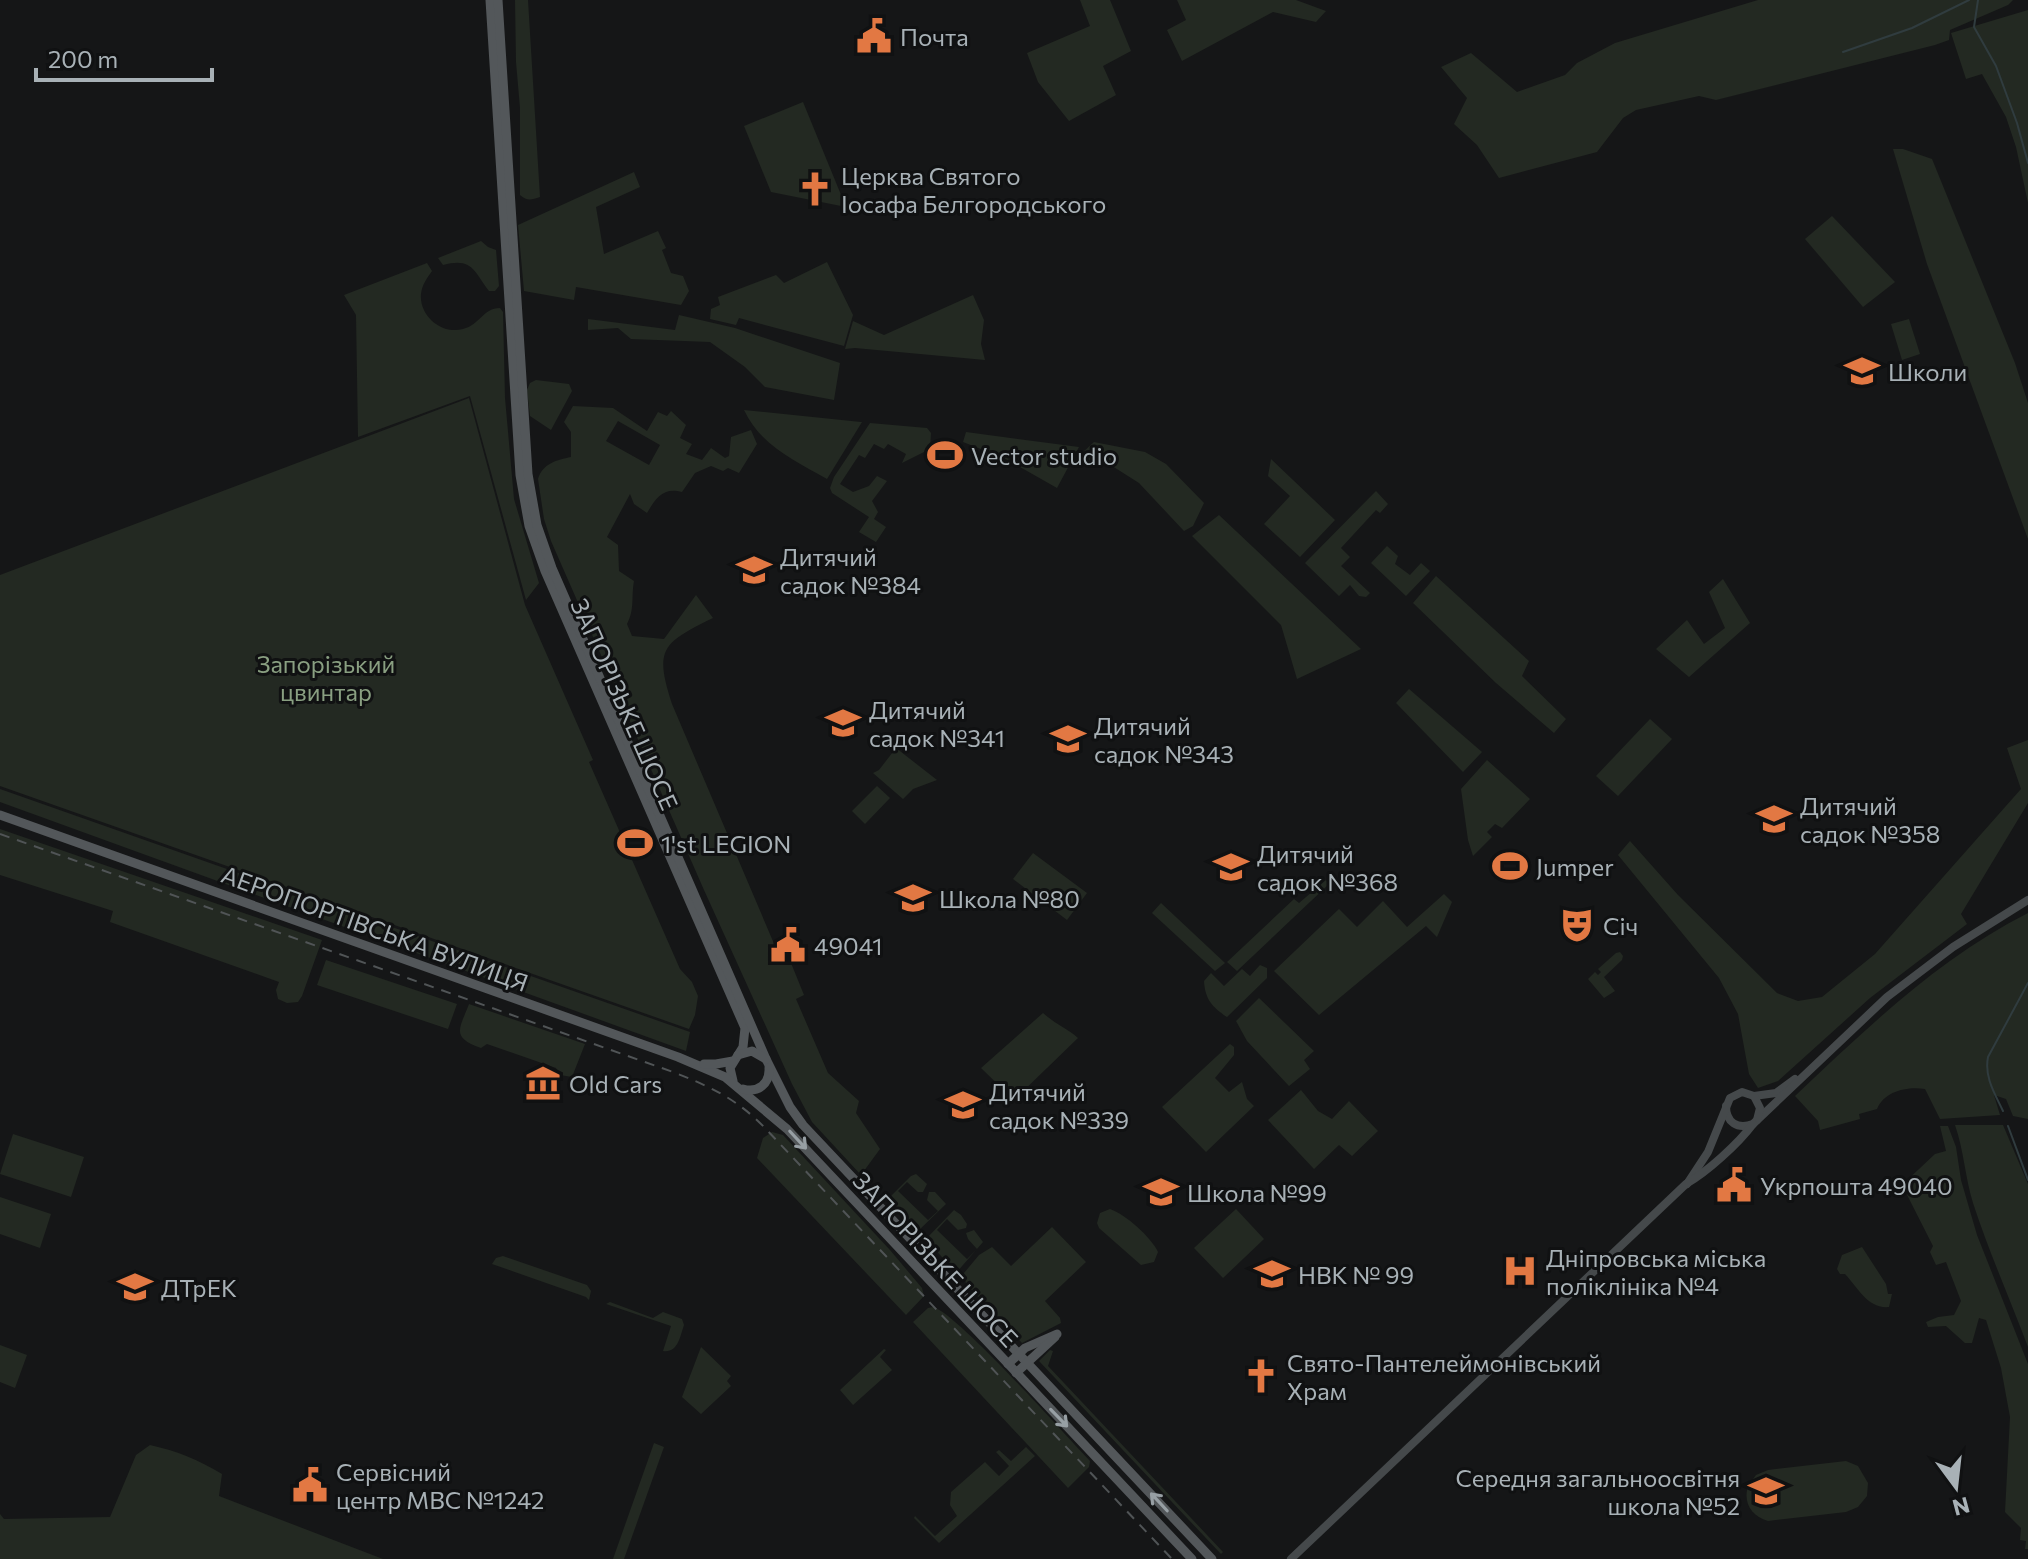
<svg xmlns="http://www.w3.org/2000/svg" width="2028" height="1559" viewBox="0 0 2028 1559" font-family="Commissioner,sans-serif">
<style>
.green{fill:#232922;fill-rule:evenodd}
.lines{fill:none;stroke-linecap:round;stroke-linejoin:round}
.stream{stroke:#303c3f;stroke-width:2}
.secondary{stroke:#45494b;stroke-width:8}
.primary{stroke:#53575a;stroke-width:9}
.rail{stroke:#505456;stroke-width:2;stroke-dasharray:10 8;stroke-linecap:butt}
.oneway{stroke:#979fa4}
.labels{text-anchor:middle;dominant-baseline:central;stroke-width:6;stroke-linejoin:round;paint-order:stroke}
.poi-label{font-size:24px;fill:#a8b1b6;stroke:#101112;text-anchor:start}
.park-label{font-size:24px;fill:#899f81;stroke:#101112}
.street-label{font-size:24px;fill:#a8b1b6;stroke:#101112}
</style>
<rect width="100%" height="100%" fill="#151617"/>
<g class="green">
<path d="M515,0H528L540,197C531,200 527,201 520,195V108L516,62Z"/>
<path d="M1080,0H1110L1131,51L1103,66L1116,95L1069,121L1038,82L1027,53L1090,26Z"/>
<path d="M1177,0H1296L1326,11L1316,22L1273,12L1182,61L1167,30L1186,20Z"/>
<path d="M1758,0H2013L2008,5L1950,30L1949,40L1935,45L1716,100L1699,96L1636,110L1623,118L1597,152L1499,178L1477,145L1454,124L1467,98L1441,67L1471,53L1517,92L1565,75L1577,63L1615,43Z"/>
<path d="M2028,10V203L2016,147L2006,117L1982,74L1966,79L1951,33Z"/>
<path d="M803,102L846,207L771,192L744,126Z"/>
<path d="M1893,149H1903L1932,159L2015,363L2028,403V539L1927,264Z"/>
<path d="M634,172L640,187L596,207L604,254L658,231L666,248L662,250L671,273L683,276L689,291L681,305L576,287L574,300L524,291L518,225Z"/>
<path d="M1832,216L1895,282L1863,307L1805,239Z"/>
<path d="M481,241L488,247L496,250L499,286L495,291H489C474,272 473,257 443,265L438,258Z"/>
<path d="M827,262L853,315L844,346L739,318L736,325L710,319L711,309L720,305L718,297L776,275L784,283Z"/>
<path d="M427,263L432,271C427,278 422,285 421,294C419,316 442,335 463,329C480,325 483,308 500,308L503,312L505,398L514,499L539,583L526,600L470,396L358,437L356,315L344,295Z"/>
<path d="M973,295L984,320L981,344L985,360L855,348L845,349L853,321L884,335Z"/>
<path d="M679,315L735,328L840,363L834,400L765,387L745,367L710,342L631,339L618,328L588,330V319L675,330Z"/>
<path d="M1909,319L1920,354L1902,360L1891,324Z"/>
<path d="M536,380L569,384L572,391L551,430L530,416L527,390L530,383Z"/>
<path d="M469,398L525,605L593,760L589,762L680,969L692,982L698,996L695,1015L689,1029L0,786V575Z"/>
<path d="M573,406L613,408L647,431L658,412L667,416L671,411L686,425L680,438L692,444L686,454L702,460L711,448L725,458L729,456L731,437L751,430L757,444L739,473L728,468L723,471L711,466L695,473L682,492C663,487 656,498 647,513L634,504L630,494L607,537L618,545L619,571L634,581C631,598 635,609 627,624L632,636L664,639L696,595L713,618C662,643 654,649 672,704L778,953L791,963L804,995L796,999L828,1073L859,1101L856,1113L880,1149L861,1175L812,1122L792,1084L704,890L551,541L544,519L538,479C543,463 557,460 571,457V432L564,422ZM618,421L660,445L649,465L606,441Z"/>
<path d="M744,410L861,422H862L827,479C794,460 761,446 744,410Z"/>
<path d="M870,423L927,428L931,433L930,449L902,463L906,454L888,444L884,449L874,444L865,458L859,455L840,484L853,492L869,486L877,476L887,481L872,501L878,512L874,519L886,527L876,542L859,532L869,517L832,493L830,488L834,477Z"/>
<path d="M966,432L1079,447L1057,488L1004,458L963,442Z"/>
<path d="M1094,442L1145,452L1166,464L1204,503L1193,526L1184,531L1139,483L1098,457L1092,463L1081,454Z"/>
<path d="M1271,459L1335,520L1300,557L1264,524L1290,496L1268,476Z"/>
<path d="M1376,491L1388,504L1380,513L1376,510L1341,548L1350,557L1341,566L1370,593L1366,597L1359,596L1350,585L1339,596L1305,563Z"/>
<path d="M1219,515L1361,649L1297,679L1281,625L1192,536Z"/>
<path d="M1387,546L1398,556L1395,564L1410,575L1421,563L1430,571L1406,596L1371,563Z"/>
<path d="M1436,576L1529,661L1522,676L1566,719L1554,733L1496,683L1413,603Z"/>
<path d="M1723,579L1750,623L1689,677L1656,649L1687,620L1704,644L1725,628L1709,592Z"/>
<path d="M1409,689L1482,752L1463,772L1396,703Z"/>
<path d="M1650,719L1672,739L1618,796L1596,776Z"/>
<path d="M2028,740V803L1961,914L1967,924L1870,998L1778,1081L1758,1088L1749,1074L1738,1014L1719,978L1618,855L1630,841L1678,895L1777,993L1798,1001L1822,997L1875,954L2021,789L2007,748Z"/>
<path d="M896,748L937,780L913,789L903,799L873,773L879,770Z"/>
<path d="M1487,760L1530,799L1502,828L1495,824L1487,832L1492,837L1473,856L1468,840L1461,789Z"/>
<path d="M877,786L890,798L865,824L852,811Z"/>
<path d="M0,789L690,1032L686,1051L0,802Z"/>
<path d="M0,829L322,940L302,996L298,1002L287,1003L278,999L276,990L279,982L110,922L113,911L0,875Z"/>
<path d="M1033,853L1087,893L1067,920L1013,879Z"/>
<path d="M1326,880L1329,884L1237,971L1227,962L1294,899L1299,903Z"/>
<path d="M1444,894L1452,902L1437,937L1426,926L1319,1015L1274,971L1339,909L1357,927L1383,901L1407,927Z"/>
<path d="M1161,903L1225,963L1215,971L1152,913Z"/>
<path d="M2028,913V1119L2013,1116L2006,1099L1994,1095L2000,1115L1940,1119L1925,1089C1908,1086 1884,1091 1877,1109L1859,1114L1860,1119L1820,1130L1818,1121L1795,1096C1867,1028 1939,958 2028,913Z"/>
<path d="M1620,952L1623,956L1622,960L1604,977L1615,991L1604,998L1588,979L1595,972L1598,975L1601,972L1598,969L1616,953Z"/>
<path d="M326,960L457,1004L448,1029L317,985Z"/>
<path d="M1260,965L1267,968V978L1227,1017C1212,1007 1205,999 1204,981L1211,973L1224,986L1242,969L1250,976Z"/>
<path d="M1259,998L1314,1051L1304,1060L1310,1069L1289,1086L1247,1041L1236,1021Z"/>
<path d="M469,1004L585,1044L572,1077L560,1075L556,1068L487,1044L481,1048C451,1037 459,1030 469,1004Z"/>
<path d="M1043,1013C1055,1024 1067,1028 1078,1038L1014,1100L981,1068Z"/>
<path d="M1230,1044L1234,1047V1055L1215,1078L1229,1092L1242,1082L1247,1099L1254,1106L1206,1152L1162,1107Z"/>
<path d="M1301,1090L1318,1111L1332,1119L1349,1101L1378,1131L1352,1156L1339,1145L1314,1169L1268,1120Z"/>
<path d="M1955,1125H2003L2028,1184V1347C2010,1299 1989,1252 1973,1203C1965,1177 1964,1151 1955,1125Z"/>
<path d="M1940,1126H1948L1956,1147L1961,1180L1977,1235L2028,1364V1549H2025L2026,1541L2020,1540L2021,1528L2005,1512L2010,1417L2001,1368L1986,1320L1979,1318L1972,1343H1965L1946,1326L1928,1327L1926,1322L1938,1317L1954,1315L1961,1301L1946,1262L1936,1265L1930,1252L1933,1246L1902,1185L1935,1154L1946,1151Z"/>
<path d="M772,1132L783,1135L890,1250L922,1288L924,1296L906,1315L757,1158L763,1138Z"/>
<path d="M13,1134L84,1157L71,1197L0,1174Z"/>
<path d="M916,1174L927,1184L923,1192H918L907,1182L898,1191L928,1220L938,1211L927,1200L929,1192H935L946,1204L918,1231L887,1200L911,1176Z"/>
<path d="M0,1197L51,1214L40,1248L0,1234Z"/>
<path d="M1110,1209C1125,1214 1151,1237 1158,1252L1154,1262L1141,1265L1099,1228L1097,1223L1100,1213Z"/>
<path d="M1236,1209L1264,1239L1223,1278L1194,1248Z"/>
<path d="M954,1210L961,1215L967,1224L966,1228L958,1230L947,1219L937,1230L967,1259L977,1249L968,1239L966,1233L974,1230L983,1242L956,1273L926,1239Z"/>
<path d="M1052,1227L1086,1262L1045,1301L1060,1318L1061,1323L1022,1343L966,1284L964,1273L979,1255L992,1247L1011,1266Z"/>
<path d="M1862,1247L1886,1284L1888,1294H1892L1889,1307C1868,1309 1858,1288 1845,1274H1840L1837,1269L1842,1255Z"/>
<path d="M503,1256L587,1285L591,1291L589,1300L586,1297L492,1264L496,1258Z"/>
<path d="M610,1302L653,1318L663,1312L682,1319L684,1325C680,1337 678,1353 663,1351L671,1326L606,1304Z"/>
<path d="M933,1307C957,1313 1065,1435 1090,1461L1089,1467L1068,1488L913,1322L928,1308Z"/>
<path d="M0,1345L27,1355L15,1388L0,1382Z"/>
<path d="M701,1347L731,1376L727,1381L731,1386L701,1414L682,1397Z"/>
<path d="M884,1349L886,1350L880,1357L892,1370L853,1405L840,1390Z"/>
<path d="M1050,1350L1053,1351L1048,1366L1223,1552L1221,1554L1039,1361Z"/>
<path d="M654,1443L664,1447L624,1559H613Z"/>
<path d="M150,1445C177,1451 199,1460 222,1474L219,1496L383,1559H0V1514L4,1519L110,1517L136,1455Z"/>
<path d="M1026,1447L1035,1456L939,1543L914,1518L915,1516L935,1536L957,1516L950,1505L951,1492L985,1462L999,1476L1009,1466L996,1452L999,1450L1011,1461Z"/>
<path d="M1846,1461L1858,1466L1868,1483L1867,1496L1858,1507L1846,1512L1768,1521C1751,1516 1743,1503 1748,1486L1756,1475L1768,1470Z"/>
</g>
<g class="lines">
<g class="stream">
<path d="M1978,0L1974,27L1996,66L2017,123L2028,163"/>
<path d="M1843,52L1912,28L1969,0"/>
<path d="M2003,1111C1995,1094 1984,1077 1988,1057L2028,983"/>
<path d="M2008,1126L2028,1180"/>
</g>
<g class="secondary">
<path d="M1754,1096L1776,1093L1795,1079"/>
<path d="M1726,1106C1726,1122 1737,1130 1753,1124L1887,997L1953,947L2028,900"/>
<path d="M1687,1184L1708,1152L1730,1098L1742,1092L1754,1096L1760,1108L1757,1120"/>
<path d="M1291,1559L1686,1184C1707,1172 1738,1144 1753,1124"/>
</g>
<g class="primary">
<path d="M490,0L520,475L529,526L545,571L745,1028L743,1047L730,1068L733,1081"/>
<path d="M498,0L528,474L537,525L552,568L766,1059L790,1107L803,1125L1212,1559"/>
<path d="M0,815L678,1057L725,1077L787,1129L1192,1559"/>
<path d="M738,1055L752,1051L766,1059"/>
<path d="M704,1064H716L733,1061"/>
<path d="M743,1089C758,1093 770,1084 769,1068"/>
<path d="M1008,1364L1025,1348L1057,1334"/>
<path d="M1016,1373L1055,1337"/>
</g>
<path class="rail" d="M0,834L673,1072C709,1086 737,1099 764,1127L1172,1559"/>
</g>
<defs><path id="oneway-shaft" d="M-6 0H5M1.5-3L5.5 0L1.5 3" fill="none" stroke-width="1.6" stroke-linecap="round" stroke-linejoin="round" transform="scale(2)"/></defs>
<g class="oneway">
<use href="#oneway-shaft" transform="translate(798 1140) rotate(47)"/>
<use href="#oneway-shaft" transform="translate(1059 1418) rotate(46)"/>
<use href="#oneway-shaft" transform="translate(1159 1502) rotate(-133)"/>
</g>
<defs>
<g id="civic-bare" transform="scale(2.76)"><path d="M-.6-6.5H3V-4.5H.6V-3L4-1V1h2V6H-6V1h2V-1L-.6-3ZM-1.2 2.5V6h2.4V2.5Z" fill="#e27843" stroke="#101112" stroke-width="2.5" paint-order="stroke"/></g>
<g id="church-bare" transform="scale(2.76)"><path d="M-1.2-6h2.4v3.5h3.3v2.4h-3.3V6h-2.4V-.1h-3.3v-2.4h3.3Z" fill="#e27843" stroke="#101112" stroke-width="2.5" paint-order="stroke"/></g>
<g id="school-bare" transform="scale(2.76)"><path d="M0-5L7-2L0 1L-7-2ZM-4 1L0 2.5L4 1V4Q0 6-4 4Z" fill="#e27843" stroke="#101112" stroke-width="2.5" paint-order="stroke"/></g>
<g id="stadium-bare" transform="scale(2.76)"><path d="M0-5a6.5 5 0 1 0 0 10a6.5 5 0 1 0 0-10ZM-3.5-1.8h7v3.6h-7Z" fill="#e27843" stroke="#101112" stroke-width="2.5" paint-order="stroke"/></g>
<g id="theatre-bare" transform="scale(2.76)"><path d="M-5-5.5Q0-4 5-5.5V0Q5 5 0 6Q-5 5-5 0ZM-3.3-2.5H-1v1.5H-3.3ZM1-2.5H3.3v1.5H1ZM-2.8 1Q0 5.5 2.8 1Z" fill="#e27843" stroke="#101112" stroke-width="2.5" paint-order="stroke"/></g>
<g id="museum-bare" transform="scale(2.76)"><path d="M0-6L6-3V-2H-6V-3ZM-5-1h2V3h-2ZM-1-1h2V3h-2ZM3-1h2V3H3ZM-6 4H6V6H-6Z" fill="#e27843" stroke="#101112" stroke-width="2.5" paint-order="stroke"/></g>
<g id="hospital-bare" transform="scale(2.76)"><path d="M-5-5h3v3.5h4V-5h3V5h-3V1.5h-4V5h-3Z" fill="#e27843" stroke="#101112" stroke-width="2.5" paint-order="stroke"/></g>
<g id="university-bare" transform="scale(2.76)"><path d="M0-5L7-2L0 1L-7-2ZM-4 1L0 2.5L4 1V4Q0 6-4 4Z" fill="#e27843" stroke="#101112" stroke-width="2.5" paint-order="stroke"/></g>
</defs>
<g fill-rule="evenodd">
<use href="#civic-bare" x="874" y="36"/>
<use href="#church-bare" x="815" y="189"/>
<use href="#school-bare" x="1862" y="371"/>
<use href="#stadium-bare" x="945" y="455"/>
<use href="#school-bare" x="754" y="570"/>
<use href="#school-bare" x="843" y="723"/>
<use href="#school-bare" x="1068" y="739"/>
<use href="#school-bare" x="1774" y="819"/>
<use href="#stadium-bare" x="635" y="843"/>
<use href="#stadium-bare" x="1510" y="866"/>
<use href="#school-bare" x="1231" y="867"/>
<use href="#school-bare" x="913" y="898"/>
<use href="#theatre-bare" x="1577" y="925"/>
<use href="#civic-bare" x="788" y="945"/>
<use href="#museum-bare" x="543" y="1083"/>
<use href="#school-bare" x="963" y="1105"/>
<use href="#civic-bare" x="1734" y="1185"/>
<use href="#school-bare" x="1161" y="1192"/>
<use href="#hospital-bare" x="1520" y="1271"/>
<use href="#school-bare" x="1272" y="1274"/>
<use href="#university-bare" x="135" y="1287"/>
<use href="#church-bare" x="1261" y="1376"/>
<use href="#civic-bare" x="310" y="1485"/>
<use href="#school-bare" x="1766" y="1491"/>
</g>
<g class="labels">
<g class="poi-label">
<text x="900" y="36">Почта</text>
<text x="841" y="175">Церква Святого<tspan x="841" dy="28">Іосафа Белгородського</tspan></text>
<text x="1888" y="371">Школи</text>
<text x="971" y="455">Vector studio</text>
<text x="780" y="556">Дитячий<tspan x="780" dy="28">садок №384</tspan></text>
<text x="869" y="709">Дитячий<tspan x="869" dy="28">садок №341</tspan></text>
<text x="1094" y="725">Дитячий<tspan x="1094" dy="28">садок №343</tspan></text>
<text x="1800" y="805">Дитячий<tspan x="1800" dy="28">садок №358</tspan></text>
<text x="661" y="843">1'st LEGION</text>
<text x="1257" y="853">Дитячий<tspan x="1257" dy="28">садок №368</tspan></text>
<text x="1536" y="866">Jumper</text>
<text x="939" y="898">Школа №80</text>
<text x="1603" y="925">Січ</text>
<text x="814" y="945">49041</text>
<text x="569" y="1083">Old Cars</text>
<text x="989" y="1091">Дитячий<tspan x="989" dy="28">садок №339</tspan></text>
<text x="1760" y="1185">Укрпошта 49040</text>
<text x="1187" y="1192">Школа №99</text>
<text x="1546" y="1257">Дніпровська міська<tspan x="1546" dy="28">поліклініка №4</tspan></text>
<text x="1298" y="1274">НВК № 99</text>
<text x="161" y="1287">ДТрЕК</text>
<text x="1287" y="1362">Свято-Пантелеймонівський<tspan x="1287" dy="28">Храм</tspan></text>
<text x="336" y="1471">Сервісний<tspan x="336" dy="28">центр МВС №1242</tspan></text>
<text x="1740" y="1477" text-anchor="end">Середня загальноосвітня<tspan x="1740" dy="28">школа №52</tspan></text>
</g>
<g class="park-label">
<text x="326" y="663">Запорізький<tspan x="326" dy="28">цвинтар</tspan></text>
</g>
<g class="street-label">
<text transform="translate(625 704) rotate(66)">ЗАПОРІЗЬКЕ ШОСЕ</text>
<text transform="translate(375 928) rotate(20)">АЕРОПОРТІВСЬКА ВУЛИЦЯ</text>
<text transform="translate(936 1259) rotate(47)">ЗАПОРІЗЬКЕ ШОСЕ</text>
</g>
</g>
<g transform="translate(1956 1487) rotate(165)" stroke="#101112" stroke-width="6" paint-order="stroke">
<path d="M0-6L14 30L0 20L-14 30Z" fill="#a8b1b6"/>
<text y="-12" font-size="22" font-weight="bold" text-anchor="middle" fill="#a8b1b6">N</text>
</g>
<path d="M36 68v12h176v-12" fill="none" stroke="#a8b1b6" stroke-width="4"/>
<text x="48" y="68" font-size="24" fill="#a8b1b6" stroke="#101112" stroke-width="6" paint-order="stroke">200 m</text>
</svg>
